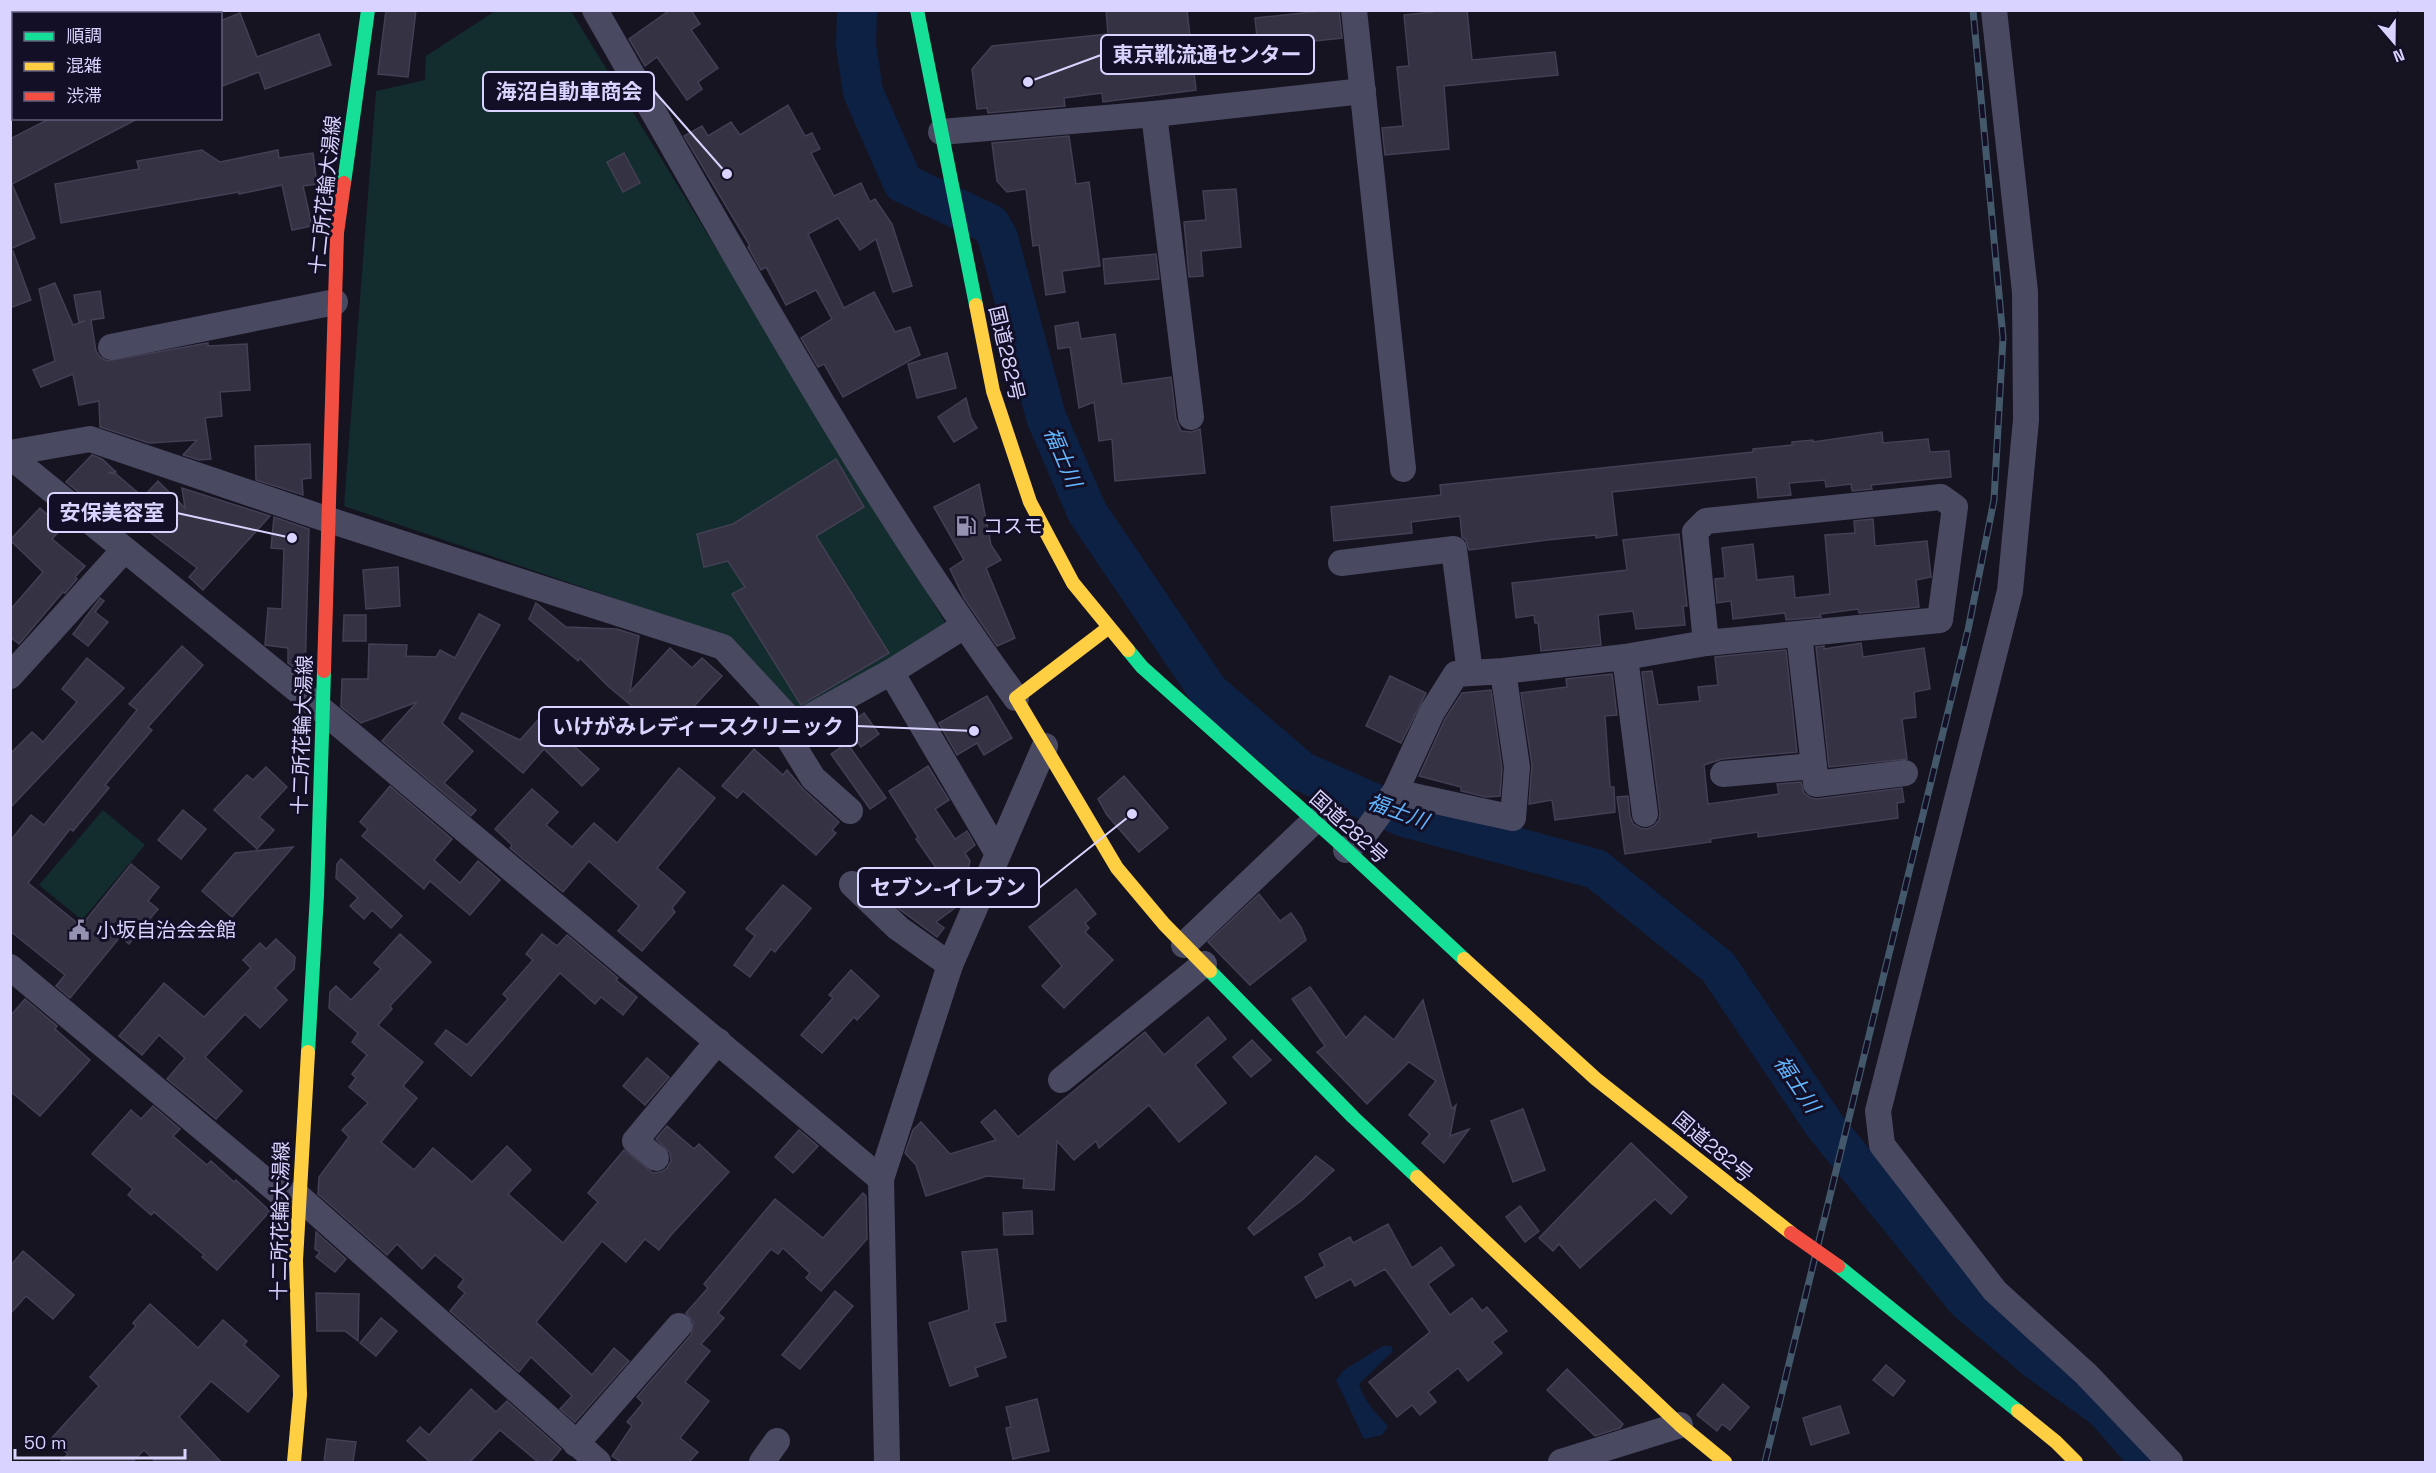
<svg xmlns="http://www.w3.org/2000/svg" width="2436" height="1473" viewBox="0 0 2436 1473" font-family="'Space Grotesk','Noto Sans JP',sans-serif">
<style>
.green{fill:#132c2d}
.water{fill:#0d2144}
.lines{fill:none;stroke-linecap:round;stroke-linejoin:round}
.river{stroke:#0d2144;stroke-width:40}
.building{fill:#343243;stroke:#433f54;stroke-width:1.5}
.street{stroke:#4a4962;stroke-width:26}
.fast{stroke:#16e098;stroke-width:14}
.slow{stroke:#ffcf43;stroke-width:14}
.jam{stroke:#f24e42;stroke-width:14}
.rail-casing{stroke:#43596b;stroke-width:7}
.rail{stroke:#130f26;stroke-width:4.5;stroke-dasharray:14;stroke-linecap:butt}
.jam-bridge{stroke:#f24e42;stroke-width:14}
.labels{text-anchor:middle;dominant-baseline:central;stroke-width:6;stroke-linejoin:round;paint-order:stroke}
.street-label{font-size:20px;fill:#d9d4ff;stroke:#130f26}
.poi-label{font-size:20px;fill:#d9d4ff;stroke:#130f26;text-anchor:start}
.water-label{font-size:21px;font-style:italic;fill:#62b6ff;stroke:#130f26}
.leader{fill:none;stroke:#d9d4ff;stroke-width:2}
.callout-dot{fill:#d9d4ff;stroke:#130f26;stroke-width:2}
.callout{fill:#130f26;stroke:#d9d4ff;stroke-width:2}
.callout-label{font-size:21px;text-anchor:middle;font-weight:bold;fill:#d9d4ff}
</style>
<rect width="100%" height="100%" fill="#161421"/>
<g class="green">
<path d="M495,11H571L948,627L800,717L734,645L614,598L344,506L376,91L425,80L426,56Z"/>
<path d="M103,810L145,845L82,920L39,885Z"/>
</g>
<path class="water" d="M1383,1346H1391L1393,1351L1359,1384C1364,1402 1376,1413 1388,1426L1382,1435L1364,1439L1336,1380L1344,1370Z"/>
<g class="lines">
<path class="river" d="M857,10L856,45L863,92L903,183L990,224L998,238L1046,417L1087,512L1209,692L1301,771L1404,817L1596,869L1718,967L1825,1126L1967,1301L2038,1361L2105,1409L2151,1462"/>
</g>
<g class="building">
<path d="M386,10H416L408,77L378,74Z"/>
<path d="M670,10H691L700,24L691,30L718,68L698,82L702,89L687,100L657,57L645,66L629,39Z"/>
<path d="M1106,10H1187L1196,90L1103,102L1102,93L1064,98L1065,106L988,113L987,108L977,109L972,69L992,46L1108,34Z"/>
<path d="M1331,10H1339L1342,38L1258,47L1255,18Z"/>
<path d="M1432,10H1467L1472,60L1555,52L1558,75L1444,86L1449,149L1385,155L1382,128L1403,126L1397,67L1409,66L1404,15L1433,12Z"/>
<path d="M240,13L257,57L319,34L331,65L265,89L259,72L220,87V21Z"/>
<path d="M788,105L805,136L812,133L820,149L811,153L834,196L861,183L870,202L875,199L892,224L912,286L893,292L876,239L860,250L838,218L808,234L844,308L874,292L895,332L910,327L920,355L843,397L824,364L818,367L801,338L832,319L816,290L786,305L766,267L761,270L748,247L750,246L684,136L702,126L708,136L731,122L740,135Z"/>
<path d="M51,118H139L12,184L35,238L10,249V139Z"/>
<path d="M1069,136L1076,184L1089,182L1100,266L1062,271L1065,292L1046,295L1039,245L1033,246L1026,189L1007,192L997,181L992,143Z"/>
<path d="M202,150L220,162L278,150L279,158L313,153L317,184L303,186L312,226L292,230L282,185L239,194V192L61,223L55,184L139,169L137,161Z"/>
<path d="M624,153L640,183L623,192L607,162Z"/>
<path d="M1236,189L1241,247L1201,251L1203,276L1189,277L1184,222L1206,220L1203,191Z"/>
<path d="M10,251H13L31,300L10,308Z"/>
<path d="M1156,254L1159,279L1105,284L1103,259Z"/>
<path d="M55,283L73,325L85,321L79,322L74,295L100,291L104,318L91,320L96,351L100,357L107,361L208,343V346L247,344L250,390L220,392L222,416L205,418L211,459L199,460L183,455L197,440L149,443L100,427L99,401L79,405L73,374L41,387L33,370L55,361L39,289Z"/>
<path d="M1078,322L1081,339L1115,334L1122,384L1171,377L1176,419L1181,431L1192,432L1200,429L1205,473L1115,481L1112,439L1099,441L1094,402L1079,408L1070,347L1058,349L1055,326Z"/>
<path d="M947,353L956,388L917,398L908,364Z"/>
<path d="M966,398L971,418L977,428L954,442L938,417Z"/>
<path d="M1882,432L1883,443L1928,439L1930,452L1949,451L1951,477L1871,485L1872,489L1852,491L1851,484L1826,487L1825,480L1789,483L1791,495L1758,498L1756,477L1612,492L1617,535L1596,538V535L1547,540L1469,550L1466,540L1462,537L1460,516L1411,522L1412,533L1334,541L1331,507L1441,495L1440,485L1753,452V449L1792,445V442L1813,440V442Z"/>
<path d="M310,444L311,478L302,479L303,495L256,480L255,446Z"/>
<path d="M92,455L102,459L116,472L108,473L116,474L143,497L158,481L185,508L182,488L270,516L203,590L189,577L197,568L135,521L126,531L66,482Z"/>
<path d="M836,459L864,507L816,536L889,653L801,705L732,594L745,587L728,561L704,567L697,534L733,524Z"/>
<path d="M979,484L991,545L1001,560L986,568L1015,638L997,646L964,598L950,569L964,560L934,507Z"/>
<path d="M40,508L62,528L52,539L85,566L75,577L77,579L65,593L63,592L19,644L10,637V610L43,572L10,540Z"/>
<path d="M274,517L309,529L305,675L288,663V648L265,645L268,608L282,609L284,549L271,548Z"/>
<path d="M1873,519L1875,546L1927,541L1931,577L1916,580L1919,607L1859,613L1858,609L1820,614L1821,617L1786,620L1785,613L1733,619L1731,601L1717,603L1715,579L1725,578L1722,548L1753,544L1757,580L1793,576L1795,598L1830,594L1825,535L1855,533L1854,521Z"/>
<path d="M1679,534L1687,606H1683L1685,625L1636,629L1633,611L1598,615L1601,645L1541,651L1538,623H1535L1534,615L1516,618L1512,583L1627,570L1623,540Z"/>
<path d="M398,567L400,606L366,609L363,570Z"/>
<path d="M100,598L104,601L95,612L108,622L88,646L73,634Z"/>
<path d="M536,603L566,627L617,629L639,636L630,692L670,648L692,668L702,658L722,676L669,733L666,730L663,732L608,686L580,658L578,661L529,619Z"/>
<path d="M479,614L500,625L442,723L473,751L444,783L476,810L471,816L382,741L417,702L361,723L341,707L342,679H368L369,644L407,645L406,656L436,657L440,650L455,658Z"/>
<path d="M344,615H366V641H343Z"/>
<path d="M1861,643L1863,657L1924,648L1930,689L1914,692L1916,717L1902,719L1907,759L1829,767L1816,647L1824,646V649Z"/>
<path d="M182,646L203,665L148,727L152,730L105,785L109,788L73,831L70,829L28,883L81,926L131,864L159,887L148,901L158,909L129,944L120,937L70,998L56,986L65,975L10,931V841L31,815L44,825L137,710L129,704Z"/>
<path d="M1786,650L1797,752L1722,759L1704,765L1708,804L1779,794L1777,784L1801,782L1804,793L1811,798L1817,799L1902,788L1904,802L1897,803L1898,818L1758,837V832L1710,839L1711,842L1625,854L1617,797L1628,796L1630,816L1633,824L1640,828L1647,829L1654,826L1659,820L1660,813L1642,672L1652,671L1658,705L1700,701L1698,687L1718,685L1715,657Z"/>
<path d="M87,658L124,688L10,808V754L32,732L43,742L77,702L62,689Z"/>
<path d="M1612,674L1617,715L1605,716L1610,787H1614L1615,812L1555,820L1552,800L1529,804L1532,765L1521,693L1567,687L1566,679Z"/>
<path d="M1390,676L1426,693L1401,743L1366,726Z"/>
<path d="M1491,690L1502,768L1500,796L1486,797L1461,791V787L1419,776L1445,719L1462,693Z"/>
<path d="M987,696L1012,738L984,755L977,743L957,755L939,723Z"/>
<path d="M546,711L564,726L559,732L599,769L582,786L544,749L523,773L459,718L462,713L520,740Z"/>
<path d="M864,713L879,734L861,747L846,726Z"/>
<path d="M847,743L886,798L870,809L831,754Z"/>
<path d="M754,749L783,775L787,770L803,789L839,822L832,830L836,833L816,855L743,791L737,798L722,786Z"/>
<path d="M928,766L949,800L935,809L955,839L967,831L975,845L965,853L970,861L960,904L936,922L944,928L937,937L898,908L919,881L937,869L916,839L918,837L889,791Z"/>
<path d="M266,767L287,787L259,817L274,830L257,849L214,810L247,775L253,780Z"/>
<path d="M679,768L715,798L657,868L685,892L672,908L675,912L642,951L618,931L639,906L589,861L563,892L510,848L512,845L495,829L532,789L558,812L546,825L572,847L594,823L617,843Z"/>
<path d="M1124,776L1168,828L1139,852L1107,815L1098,799Z"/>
<path d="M390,786L452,839L434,860L460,883L478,861L500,880L470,915L430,881L424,889L362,836L368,829L360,822Z"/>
<path d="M183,810L206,829L181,859L158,840Z"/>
<path d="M293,847L232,917L202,891L235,853Z"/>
<path d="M341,859L402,916L391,928L372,910L364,919L350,906L358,898L336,878L337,864Z"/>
<path d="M783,885L811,908L775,952L771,949L750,977L734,965L755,936L746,929Z"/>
<path d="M1076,889L1096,914L1085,923L1089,928L1085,932L1113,960L1064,1008L1042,986L1062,966L1029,927Z"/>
<path d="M1259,894L1280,921L1291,913L1301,927L1306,940L1250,985L1208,942Z"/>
<path d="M400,934L431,962L390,1006L392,1009L378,1025L423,1062L403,1086L417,1098L381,1142L414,1170L433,1148L472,1182L507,1146L531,1170L508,1194L563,1243L598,1202L588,1193L624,1150L653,1173L661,1172L667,1168L671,1161L670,1153L656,1139L667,1126L694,1149L699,1144L729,1172L671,1235L659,1250L645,1239L626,1262L602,1241L536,1322L592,1375L614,1348L629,1361L575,1422L560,1409L572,1396L531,1357L519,1372L450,1311L465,1293L458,1287L464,1279L435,1255L422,1269L397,1244L387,1255L318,1194L319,1177L349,1137L342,1130L368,1103L349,1087L356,1078L352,1074L367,1055L352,1042L358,1033L329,1008L330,992L336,986L351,1000L381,969L374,963Z"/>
<path d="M542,934L557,946L567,935L618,978L616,980L637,997L623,1015L601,997L595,1004L560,973L471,1076L435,1044L446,1030L467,1045L508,999L503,994L533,960L526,954Z"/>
<path d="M276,939L295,957L294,969L275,988L287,1000L260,1028L245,1014L205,1057L242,1091L216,1119L167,1079L185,1058L159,1035L142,1055L119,1036L164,983L204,1017L251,968L243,960L260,943L266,949Z"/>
<path d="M851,970L879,996L857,1020L854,1017L822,1053L801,1035L833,998L829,995Z"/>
<path d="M1310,987L1346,1038L1365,1016L1394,1040L1423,1000L1452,1109L1456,1105L1450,1136L1469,1129L1444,1163L1422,1143L1430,1134L1409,1115L1436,1081L1409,1062L1367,1104L1317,1052L1325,1046L1292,999Z"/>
<path d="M25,999L57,1026L55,1029L90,1060L40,1116L10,1091V1016Z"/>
<path d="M1208,1017L1226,1039L1195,1065L1226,1103L1179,1142L1149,1105L1099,1148L1096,1141L1074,1160L1057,1141L1054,1190L1023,1188L1024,1179L987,1176L926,1196L916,1165L905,1153L913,1130L921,1122L950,1154L996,1140L981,1122L995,1110L1018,1137L1145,1032L1164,1055Z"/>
<path d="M1252,1040L1271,1060L1251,1077L1233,1057Z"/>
<path d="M647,1058L669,1077L645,1105L623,1086Z"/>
<path d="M153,1106L180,1129L173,1136L207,1165L211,1161L234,1182L236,1180L270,1211L217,1270L202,1257L204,1255L154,1212L151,1215L128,1195L133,1189L92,1154L131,1110L141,1119Z"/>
<path d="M1523,1109L1545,1170L1513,1182L1491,1121Z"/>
<path d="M799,1130L818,1146L793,1173L775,1157Z"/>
<path d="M1631,1143L1687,1197L1671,1214L1655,1199L1580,1268L1559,1244L1553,1251L1539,1238Z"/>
<path d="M1316,1156L1334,1170L1301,1201L1254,1235L1248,1228Z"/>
<path d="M863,1193L866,1196L867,1239L821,1291L806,1278L810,1273L783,1248L778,1254L771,1249L718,1313L724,1318L701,1344L710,1351L685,1382L709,1401L680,1438L698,1452L689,1462H621L612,1456L632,1426L627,1422L643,1403L637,1397L691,1335L693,1322L686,1313L708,1288L704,1284L775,1199L823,1238Z"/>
<path d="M1520,1206L1539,1231L1525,1242L1506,1217Z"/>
<path d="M1032,1211L1033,1234L1004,1235L1003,1213Z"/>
<path d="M1388,1224L1412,1268L1441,1247L1454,1265L1428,1284L1450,1315L1472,1298L1482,1311L1487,1307L1507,1331L1492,1342L1502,1353L1468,1381L1458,1368L1428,1392L1436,1402L1420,1415L1412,1405L1397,1417L1369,1382L1430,1332L1385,1269L1355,1286L1351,1279L1316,1298L1305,1277L1325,1266L1319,1254L1350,1237L1353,1243Z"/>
<path d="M316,1232L346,1259L335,1272L316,1257L320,1252L315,1249Z"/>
<path d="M997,1249L1006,1321L994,1323L1006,1357L975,1368L978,1376L950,1386L929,1323L969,1310L962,1252Z"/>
<path d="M23,1251L74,1295L53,1319L26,1296L10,1314V1266Z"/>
<path d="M835,1291L853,1306L800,1369L782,1355Z"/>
<path d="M316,1293L359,1294L358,1341L345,1331H317Z"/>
<path d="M150,1304L198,1348L223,1320L247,1341L244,1345L279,1376L248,1412L211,1381L179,1417L221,1462H156L144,1450L132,1462H60L68,1454L51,1439L99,1386L90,1377L136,1326L133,1323Z"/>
<path d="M381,1318L397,1331L376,1356L360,1343Z"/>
<path d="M1886,1365L1905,1381L1893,1396L1873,1380Z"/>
<path d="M1567,1369L1623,1424L1620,1428L1595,1436L1547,1390Z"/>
<path d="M1723,1384L1749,1407L1730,1430L1722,1424L1717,1431L1697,1415Z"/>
<path d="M471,1389L496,1412L507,1401L561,1449L550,1462H538L500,1430L470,1462H430L407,1441L420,1427L429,1435Z"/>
<path d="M1037,1399L1049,1451L1013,1459L1006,1428L1011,1427L1006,1407Z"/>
<path d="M1840,1406L1849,1433L1811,1445L1803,1418Z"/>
<path d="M327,1439L356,1442L353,1462H324Z"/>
</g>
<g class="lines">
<g class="street">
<path d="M595,10C729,243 858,481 1016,698"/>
<path d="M1354,10L1403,469"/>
<path d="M1994,10L2025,292L2026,420L2010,591L1878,1111L1882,1145L1995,1291L2086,1374L2170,1462"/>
<path d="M162,14L167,10"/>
<path d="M10,103L14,102"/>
<path d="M1154,114L1363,91"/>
<path d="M941,132L1154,114L1191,417"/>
<path d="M111,347L335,302"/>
<path d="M10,453L90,439L329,520L723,647L795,725L891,672L964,626"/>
<path d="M10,456L322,710L881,1179"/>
<path d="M1941,497L1955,507L1940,620L1706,643L1695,532L1706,521Z"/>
<path d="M1341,563L1454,549L1470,673"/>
<path d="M1799,634L1816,784L1905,773"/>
<path d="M1503,671L1456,674L1432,712L1395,792L1513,818L1517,767L1503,671L1625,657"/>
<path d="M891,672L998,854"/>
<path d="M10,676L124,550"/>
<path d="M795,725L789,739L813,778L850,811"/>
<path d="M1723,774L1814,766"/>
<path d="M1645,814L1625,657L1706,643"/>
<path d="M1346,850L1363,836L1395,792"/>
<path d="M852,884L898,928L950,965"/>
<path d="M1184,945L1314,821"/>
<path d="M10,967L280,1193L299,1197L598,1462"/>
<path d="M1061,1080L1204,964"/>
<path d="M656,1158L635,1141L718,1041"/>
<path d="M576,1444L679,1326"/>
<path d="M762,1462L777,1441"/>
<path d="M887,1462L881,1179L950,965L1045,746"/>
<path d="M1561,1462L1680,1425"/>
</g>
<g class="fast">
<path d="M917,10L976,305"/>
<path d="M344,183L368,10"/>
<path d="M1128,650L1142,667L1337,841L1464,959"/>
<path d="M1210,971L1353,1117L1417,1177"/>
<path d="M308,1052L317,895L324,671"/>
<path d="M1838,1266L2018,1411"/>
</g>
<g class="slow">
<path d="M976,305L993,391L1030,502L1073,583L1128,650"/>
<path d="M1108,628L1016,698L1117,868L1164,924L1210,971"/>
<path d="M1464,959L1596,1079L1791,1233"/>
<path d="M1417,1177L1680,1425L1725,1462"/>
<path d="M2018,1411L2056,1442L2076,1462"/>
<path d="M294,1462L300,1395L296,1260L308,1052"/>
</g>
<path class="jam" d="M324,671L337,233L344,183"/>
<g class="rail-casing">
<path id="rail" d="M1765,1462L1968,630L1994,500L2003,338L1973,10"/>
</g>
<use href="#rail" class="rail"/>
<path class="jam-bridge" d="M1791,1233L1838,1266"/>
</g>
<defs>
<g id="fuel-bare" transform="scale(1.62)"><path d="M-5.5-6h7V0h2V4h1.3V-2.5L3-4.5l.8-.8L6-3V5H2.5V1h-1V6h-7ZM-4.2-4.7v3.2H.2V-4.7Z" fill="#9591b1" stroke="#130f26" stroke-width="2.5" paint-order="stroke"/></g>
<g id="civic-bare" transform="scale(1.62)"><path d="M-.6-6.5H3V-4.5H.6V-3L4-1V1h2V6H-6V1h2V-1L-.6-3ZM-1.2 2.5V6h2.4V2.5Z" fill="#9591b1" stroke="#130f26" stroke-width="2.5" paint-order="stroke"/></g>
</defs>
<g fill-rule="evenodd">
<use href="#fuel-bare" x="966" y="526"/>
<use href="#civic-bare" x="79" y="930"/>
</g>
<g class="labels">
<g class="street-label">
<text transform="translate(325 195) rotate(-84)">十二所花輪大湯線</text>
<text transform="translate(1007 353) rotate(77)">国道282号</text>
<text transform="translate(302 735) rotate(-88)">十二所花輪大湯線</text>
<text transform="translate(1349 827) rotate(42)">国道282号</text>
<text transform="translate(1713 1147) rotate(40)">国道282号</text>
<text transform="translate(280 1221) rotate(-89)">十二所花輪大湯線</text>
</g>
<g class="poi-label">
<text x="983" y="526">コスモ</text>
<text x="96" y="930">小坂自治会会館</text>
</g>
<g class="water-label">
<text transform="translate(1063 457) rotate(67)">福士川</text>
<text transform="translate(1398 811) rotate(20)">福士川</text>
<text transform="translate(1797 1084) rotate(56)">福士川</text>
</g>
</g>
<path class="leader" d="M1028 82L1101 55M727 174L654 91M292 538L177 513M974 731L857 726M1132 814L1039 888"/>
<g class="callout-dot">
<circle cx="1028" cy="82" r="6"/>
<circle cx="727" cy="174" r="6"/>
<circle cx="292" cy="538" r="6"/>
<circle cx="974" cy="731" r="6"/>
<circle cx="1132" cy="814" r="6"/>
</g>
<g class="callout">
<rect x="1101" y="35" width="213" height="39" rx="6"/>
<rect x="483" y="72" width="171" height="39" rx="6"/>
<rect x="48" y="493" width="129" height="39" rx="6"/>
<rect x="539" y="707" width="318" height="39" rx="6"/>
<rect x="858" y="868" width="181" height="39" rx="6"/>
</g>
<g class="callout-label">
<text x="1207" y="62">東京靴流通センター</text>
<text x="569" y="99">海沼自動車商会</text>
<text x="112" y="520">安保美容室</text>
<text x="698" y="734">いけがみレディースクリニック</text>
<text x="948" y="895">セブン-イレブン</text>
</g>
<rect width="2436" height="1473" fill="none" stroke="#d9d4ff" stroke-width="24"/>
<rect x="12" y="12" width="210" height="108" fill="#130f26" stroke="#625e7d" stroke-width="1.5"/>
<rect x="24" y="32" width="30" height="9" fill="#16e098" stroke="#625e7d" stroke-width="1.5"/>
<text x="66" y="42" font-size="18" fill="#d9d4ff">順調</text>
<rect x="24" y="62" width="30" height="9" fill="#ffcf43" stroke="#625e7d" stroke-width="1.5"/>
<text x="66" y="72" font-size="18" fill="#d9d4ff">混雑</text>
<rect x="24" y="92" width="30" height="9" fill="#f24e42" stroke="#625e7d" stroke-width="1.5"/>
<text x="66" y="102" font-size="18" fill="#d9d4ff">渋滞</text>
<g transform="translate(2394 42) rotate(160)" stroke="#130f26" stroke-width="4.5" paint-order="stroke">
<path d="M0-4.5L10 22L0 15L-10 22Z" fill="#d9d4ff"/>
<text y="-9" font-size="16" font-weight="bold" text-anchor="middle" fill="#d9d4ff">N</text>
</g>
<path d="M15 1449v9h170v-9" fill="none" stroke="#d9d4ff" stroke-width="3"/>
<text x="24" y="1449" font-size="18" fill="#d9d4ff" stroke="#130f26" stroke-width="4.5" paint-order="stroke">50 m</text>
</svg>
